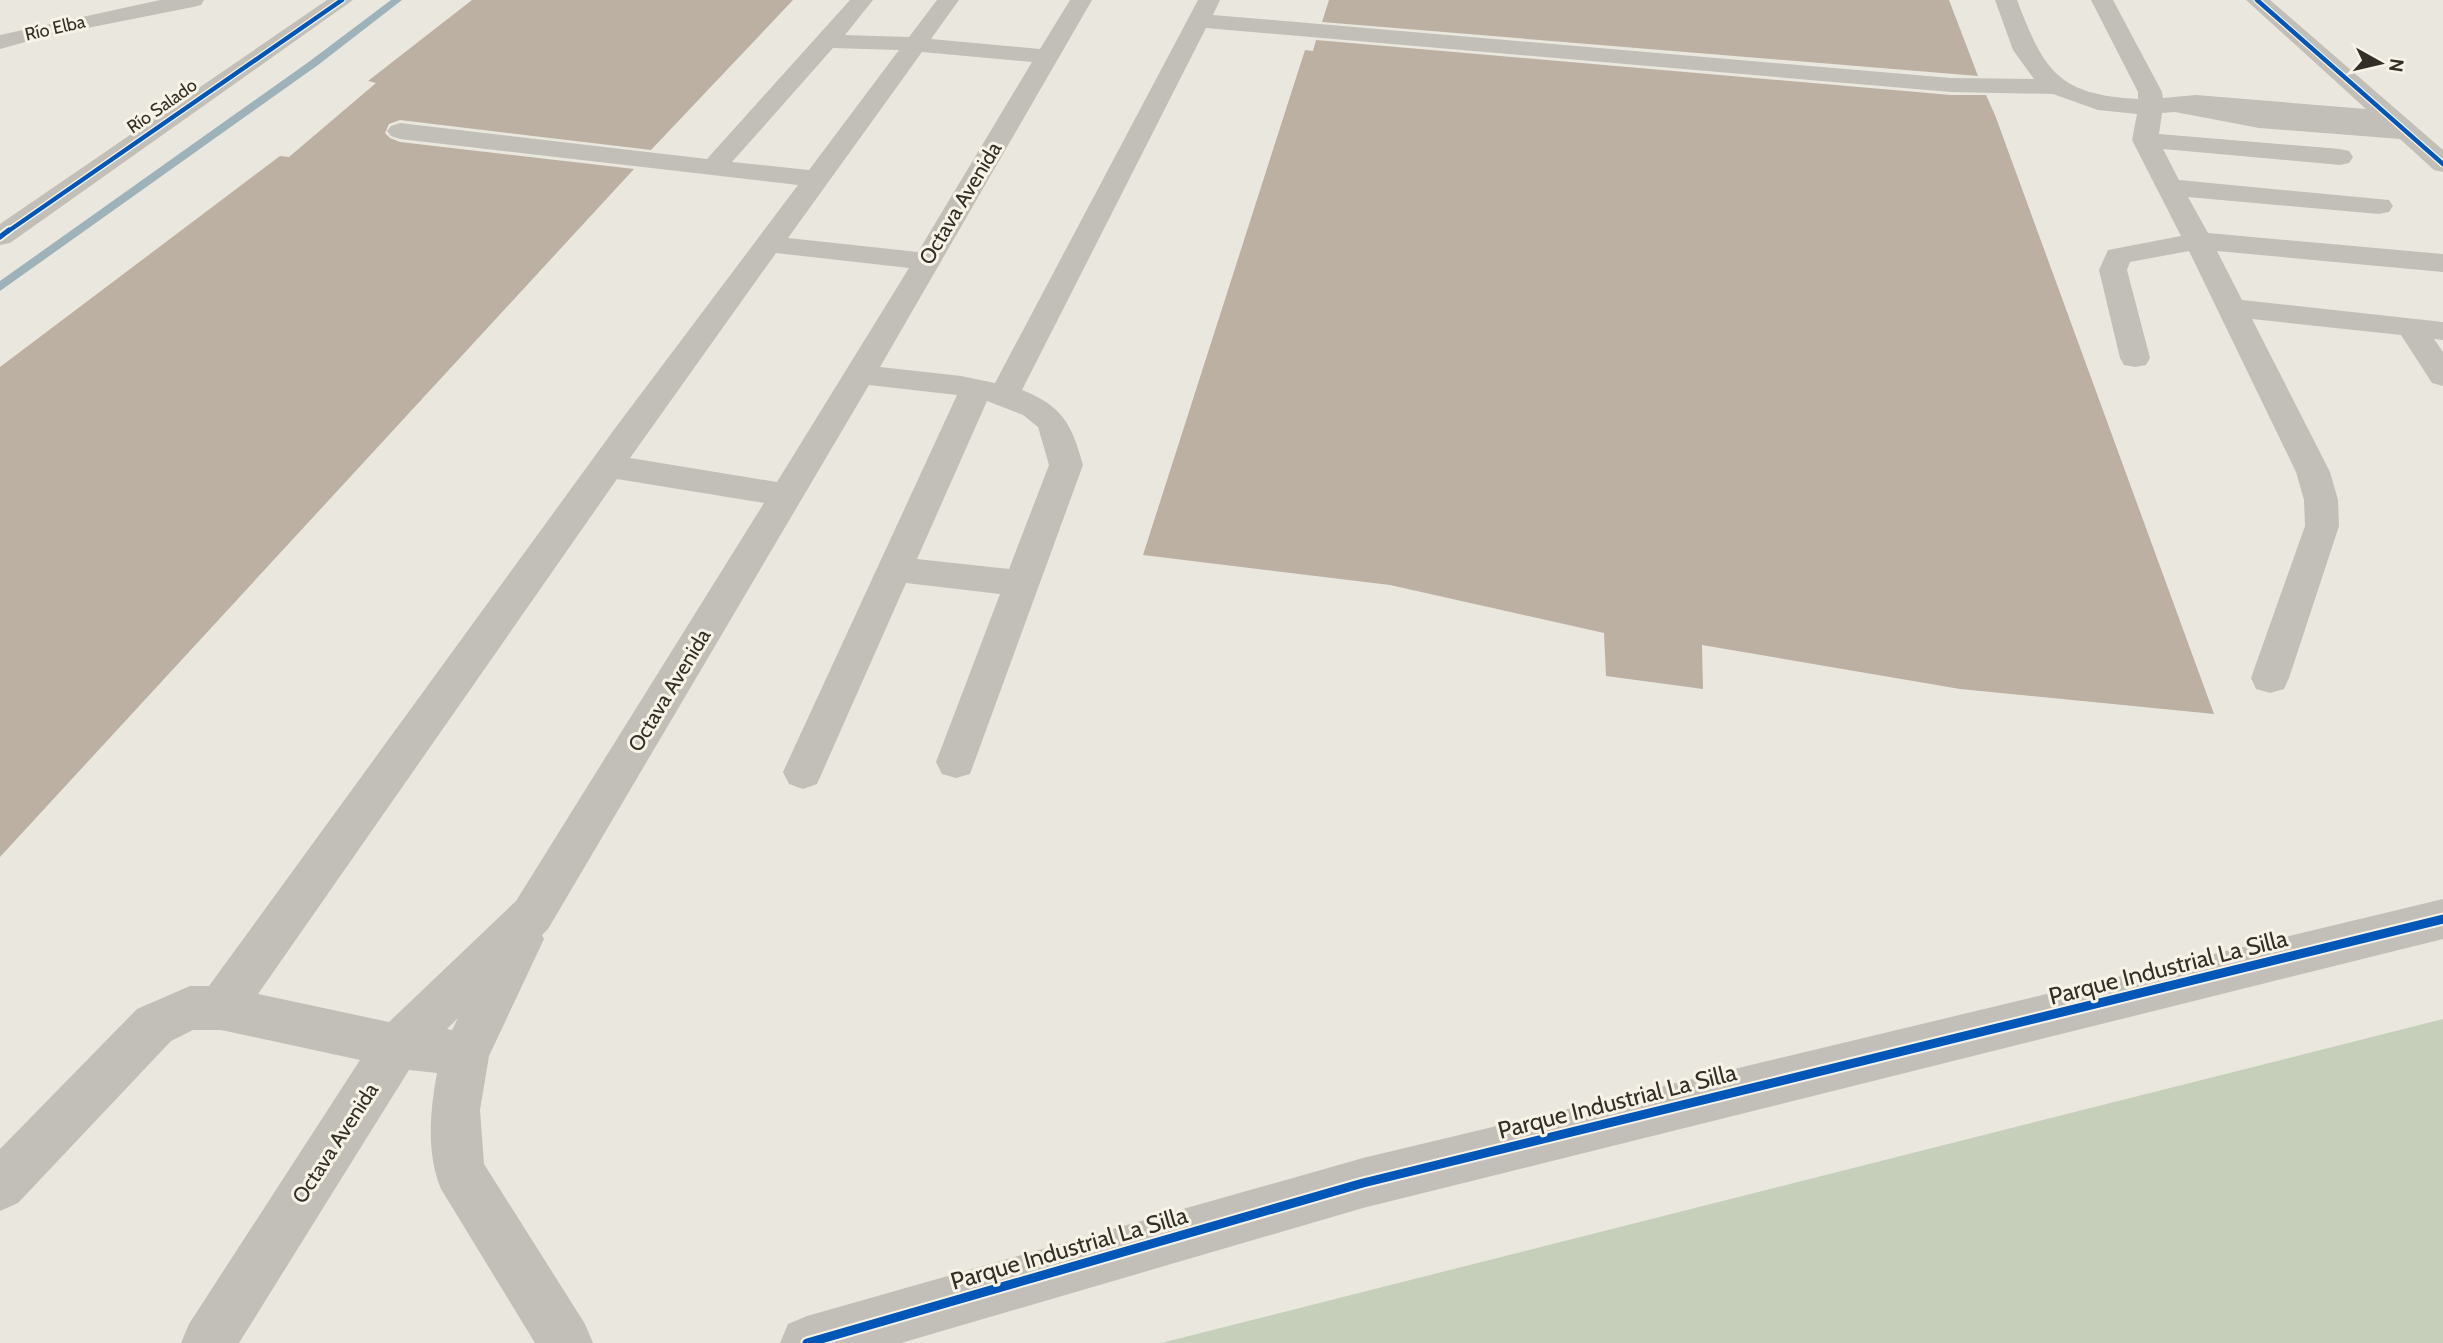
<svg xmlns="http://www.w3.org/2000/svg" width="2443" height="1343" viewBox="0 0 2443 1343" font-family="Cabin,sans-serif">
<style>
.green{fill:#c6cfba}
.lines{fill:none;stroke-linecap:round;stroke-linejoin:round}
.stream{fill:#9db2b9;fill-rule:evenodd}
.building{fill:#bcb0a2}
.minor{fill:#c2bfb8;fill-rule:evenodd}
.cycleway-far2-casing{stroke:#f7f3e6;stroke-width:7}
.cycleway-far1-casing{stroke:#f7f3e6;stroke-width:9}
.cycleway-casing{stroke:#f7f3e6;stroke-width:13}
.cycleway-far2{stroke:#0057b8;stroke-width:4.5}
.cycleway-far1{stroke:#0057b8;stroke-width:5}
.cycleway{stroke:#0057b8;stroke-width:9}
.labels{text-anchor:middle;dominant-baseline:central;stroke-width:6;stroke-linejoin:round;paint-order:stroke}
.far-street-label{font-size:18px;fill:#332e27;stroke:#f7f3e6}
.street-label{font-size:21px;fill:#332e27;stroke:#f7f3e6}
.near-street-label{font-size:24px;fill:#332e27;stroke:#f7f3e6}
</style>
<rect width="100%" height="100%" fill="#eae7df"/>
<path class="green" d="M2443,1019V1343H1161Z"/>
<g class="lines">
<path class="stream" d="M391,0H402L318,65L0,291V281L310,61Z"/>
</g>
<g class="building">
<path d="M472,0H793L651,150L400,120L389,124L385,133L390,138L400,142L634,169L0,857V367L280,156L289,157L376,83L368,81Z"/>
<path d="M1329,0H1949L1978,76L1322,22Z"/>
<path d="M1316,40L1951,95H1986L1995,115L2214,714L1960,689L1702,645L1703,689L1606,676L1604,633L1390,585L1143,555L1305,50L1313,51Z"/>
</g>
<g class="lines">
<g class="minor">
<path d="M160,0H204L201,5L193,7L47,36L0,49V35Z"/>
<path d="M327,0H353L10,243L0,245V224Z"/>
<path d="M850,0H873L845,35L909,37L937,0H959L931,39L1040,49L1070,0H1092L880,367L961,376L995,383L1198,0H1220L1213,15L1951,78L2034,79L2013,50L1995,0H2017C2044,71 2058,95 2138,99V92L2091,0H2113L2162,92L2163,98L2196,95L2366,109L2246,0H2270L2443,150V172L2434,170L2400,139L2259,128L2175,112L2162,113L2159,134L2340,149L2349,151L2353,157L2349,163L2340,165L2163,149L2179,180L2389,200L2393,206L2389,212L2379,214L2188,197L2208,233L2443,254V272L2217,251L2242,300L2443,322V340L2434,339L2443,352V386L2432,383L2401,335L2252,319L2330,472L2338,500L2339,526L2289,678L2284,689L2270,693L2256,689L2251,678L2305,526L2304,500L2296,472L2189,251L2130,262L2127,270L2150,358L2146,365L2135,367L2124,365L2120,358L2099,270L2108,250L2181,236L2132,140L2137,114L2098,110L2053,94L1951,92L1206,28L1022,390C1063,406 1072,425 1083,465L970,774L956,778L942,774L936,762L1000,594L906,583L817,784L803,789L789,784L783,772L957,395L869,385L548,929L542,935L544,939L489,1056L480,1110L484,1164L585,1324L593,1343H535L441,1189C426,1153 430,1111 437,1073L409,1070L239,1343H181L189,1324L360,1060L221,1030H193L171,1041L18,1203L0,1211V1149L137,1009L190,986H209L616,427L798,185L400,139L391,136L387,131L391,126L400,123L707,159ZM833,48L899,50L809,170L732,162ZM922,52L1032,62L918,252L788,238ZM776,253L909,268L777,482L630,458ZM987,401L1023,415L1038,427L1049,465L1009,569L917,559ZM617,479L764,503L516,901L389,1022L258,994ZM458,1018L452,1030L447,1029Z"/>
<path d="M2443,899V939L1363,1208L901,1343H780L788,1324L807,1316L1363,1158Z"/>
</g>
<g class="cycleway-far2-casing">
<g id="cycleway-far2">
<path d="M2257,0L2443,164"/>
<path d="M7,232L342,0"/>
</g>
</g>
<g class="cycleway-far1-casing">
<path id="cycleway-far1" d="M0,237L9,230"/>
</g>
<g class="cycleway-casing">
<path id="cycleway" d="M807,1343L1363,1183L2443,919"/>
</g>
<use href="#cycleway-far2" class="cycleway-far2"/>
<use href="#cycleway-far1" class="cycleway-far1"/>
<use href="#cycleway" class="cycleway"/>
</g>
<g class="labels">
<g class="far-street-label">
<text transform="translate(55 28) rotate(-13)">Río Elba</text>
<text transform="translate(162 106) rotate(-35)">Río Salado</text>
</g>
<g class="street-label">
<text transform="translate(960 203) rotate(-59)">Octava Avenida</text>
<text transform="translate(669 690) rotate(-59)">Octava Avenida</text>
<text transform="translate(335 1143) rotate(-57)">Octava Avenida</text>
</g>
<g class="near-street-label">
<text transform="translate(2168 967) rotate(-14)">Parque Industrial La Silla</text>
<text transform="translate(1617 1101) rotate(-14)">Parque Industrial La Silla</text>
<text transform="translate(1069 1248) rotate(-16)">Parque Industrial La Silla</text>
</g>
</g>
<g transform="translate(2380 63) rotate(98)" stroke="#f7f3e6" stroke-width="5" paint-order="stroke">
<path d="M0-5L12 26L0 18L-12 26Z" fill="#332e27"/>
<text y="-10" font-size="19" font-weight="bold" text-anchor="middle" fill="#332e27">N</text>
</g>
</svg>
